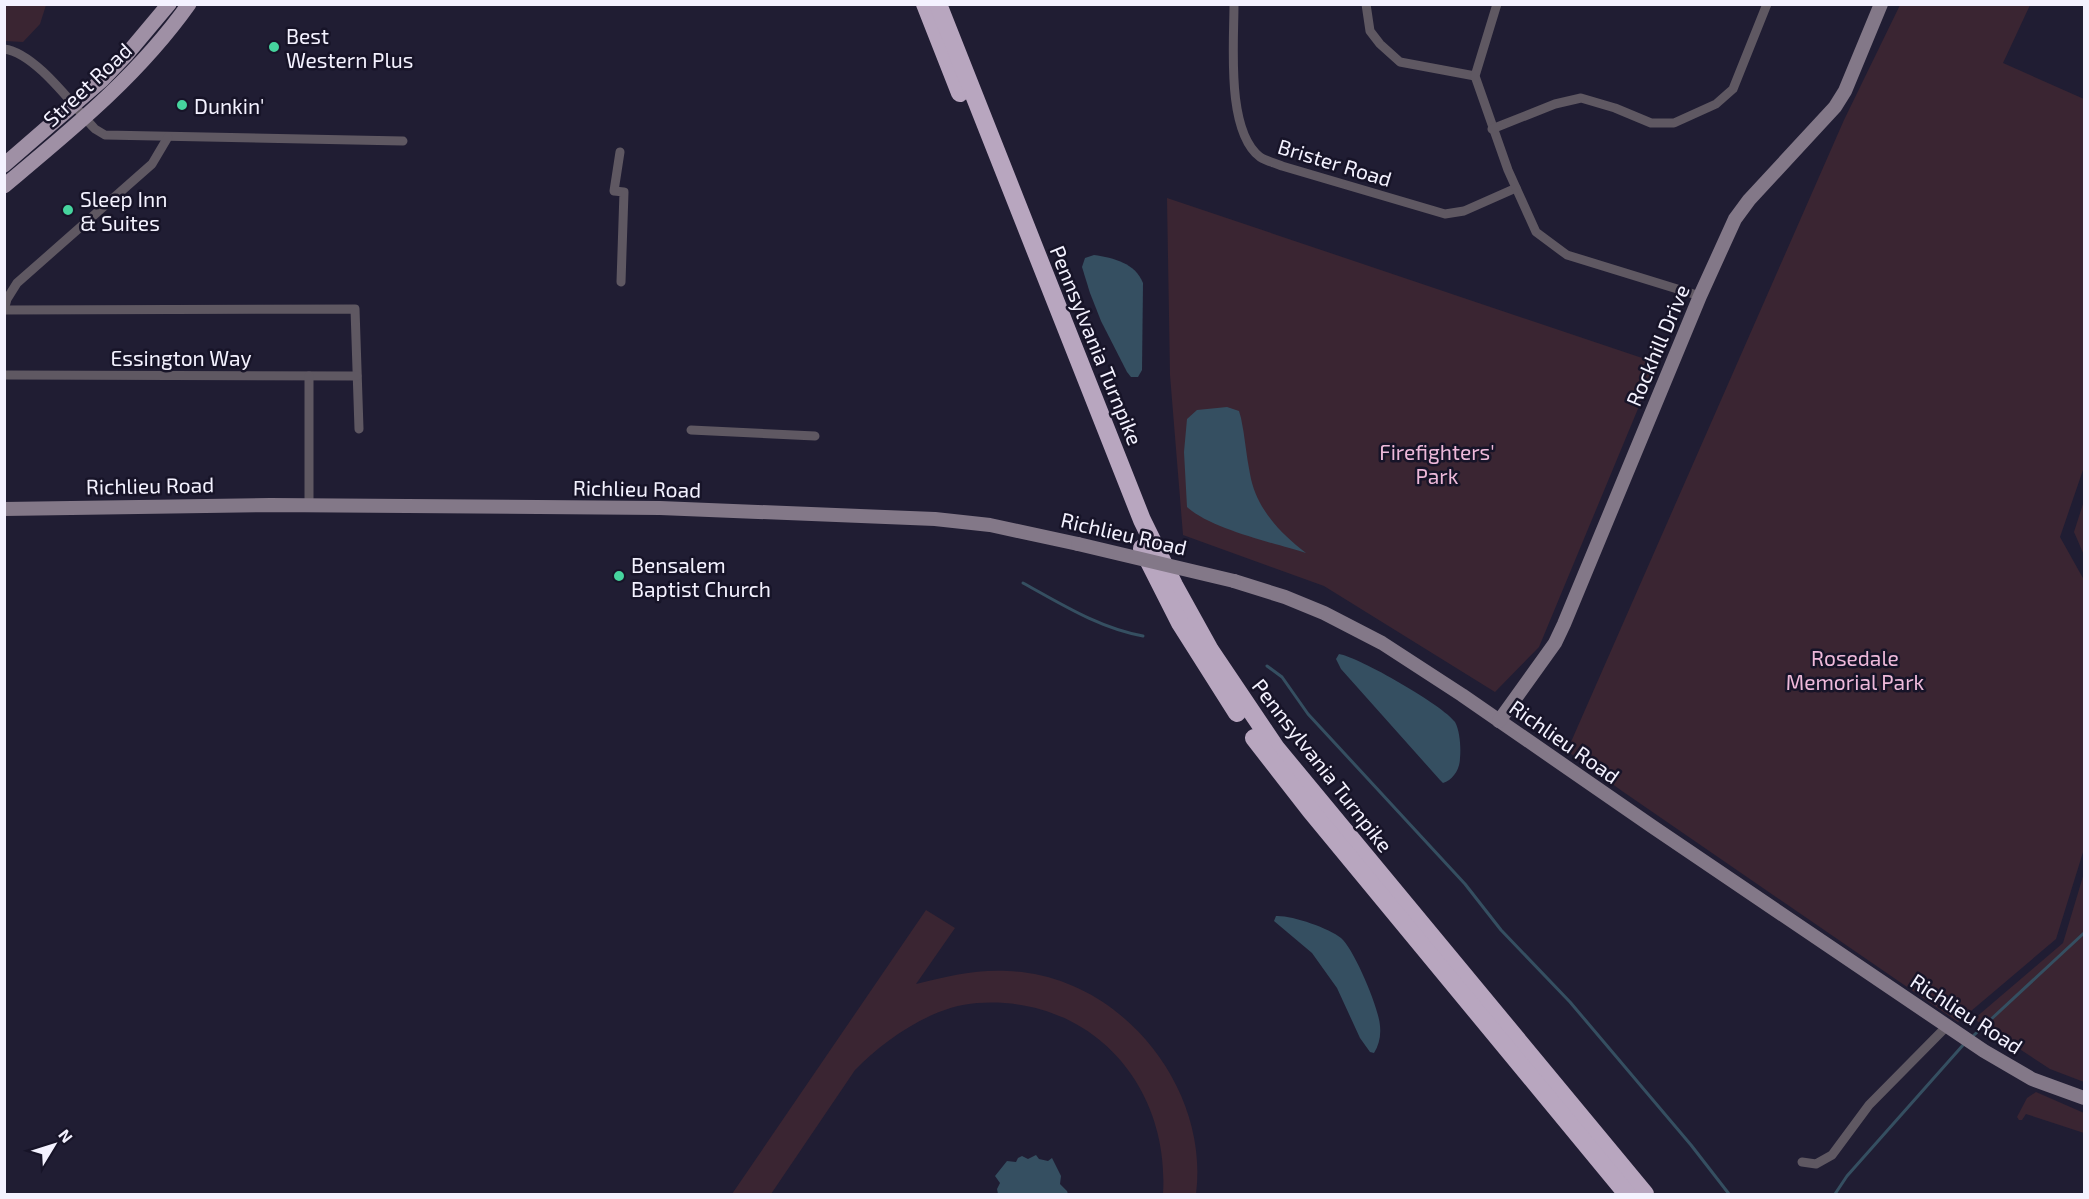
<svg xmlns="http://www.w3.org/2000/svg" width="2089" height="1199" viewBox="0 0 2089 1199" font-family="'Exo 2',sans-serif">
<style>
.green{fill:#3a2532}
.water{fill:#354f61}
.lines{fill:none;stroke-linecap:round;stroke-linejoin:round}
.stream{stroke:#354f61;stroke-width:3}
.street{stroke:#5f5862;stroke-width:9}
.secondary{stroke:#837888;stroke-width:14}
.primary{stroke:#9f90a5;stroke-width:15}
.highway{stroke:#b8a6bf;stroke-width:18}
.secondary-bridge{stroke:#837888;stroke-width:14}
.poi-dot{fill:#46d49e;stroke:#171428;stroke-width:2}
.labels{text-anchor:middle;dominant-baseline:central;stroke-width:5;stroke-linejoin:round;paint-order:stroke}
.poi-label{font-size:21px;fill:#f4f2ff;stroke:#171428;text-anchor:start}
.street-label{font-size:21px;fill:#f4f2ff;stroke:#171428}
.park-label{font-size:21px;fill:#eeb9da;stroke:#171428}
</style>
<rect width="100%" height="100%" fill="#201d33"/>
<g class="green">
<path d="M5,4L46,5L40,24L23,42L5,41Z"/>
<path d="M1900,5H2030L2003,63L2084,99V467L2060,537L2084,580V849L2056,939L1958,1022L1622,791L1567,751L1844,120Z"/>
<path d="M1167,198L1657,363L1539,647L1495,692L1324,586L1183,535L1170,375Z"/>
<path d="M2084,501V555L2074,532Z"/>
<path d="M2084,873V1082L2050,1069L1974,1019L2063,943Z"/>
<path d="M926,910L955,928L916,984C958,974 985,967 1028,973C1130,988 1209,1093 1196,1194H1163C1170,1084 1090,995 977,1003C933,1006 885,1039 855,1070L771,1194H732Z"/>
<path d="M2036,1092L2084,1113V1133L2026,1114L2022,1120H2019L2017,1117L2027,1098Z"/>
</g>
<g class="water">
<path d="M1094,255C1114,258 1135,263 1143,283L1142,370L1138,377H1131L1127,372L1101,321L1090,293L1082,267L1085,258Z"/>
<path d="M1227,407L1239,411L1241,418C1245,436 1246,455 1250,474C1256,508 1279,532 1306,553C1274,543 1211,529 1187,507L1184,452L1187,419L1197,410Z"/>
<path d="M1339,654C1359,657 1444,706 1455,722C1460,731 1461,748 1460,758C1460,769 1453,780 1443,783L1440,780L1341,669L1336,659Z"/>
<path d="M1276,916C1291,915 1329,928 1341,938C1354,949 1379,1008 1380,1026C1381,1036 1379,1045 1374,1053L1370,1052L1360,1038L1337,988L1312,953L1274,921Z"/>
<path d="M1036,1155L1039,1159L1048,1161L1052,1158L1061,1176L1060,1184L1067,1191L1068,1194H998L997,1189L1000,1183L995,1176L1007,1161L1016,1162L1018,1158L1022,1156L1028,1159Z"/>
</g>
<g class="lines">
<g class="stream">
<path d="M1023,583C1061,604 1099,628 1143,636"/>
<path d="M1267,666L1282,677L1308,714L1465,884L1501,930L1570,1002L1691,1145L1729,1194"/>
<path d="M1973,1036L2084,933"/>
<path d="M1835,1194L1847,1176L1964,1044"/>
</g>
<g class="street">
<path d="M1234,4C1234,44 1226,131 1260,157C1266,161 1275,163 1282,166L1445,214L1464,211L1516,188"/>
<path d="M1366,4L1370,31L1380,44L1400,62L1475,76"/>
<path d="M1497,4L1475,76L1508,170L1536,232L1567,255L1700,296"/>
<path d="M4,49C36,53 73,106 95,129L105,135L403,141"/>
<path d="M1492,129L1555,104L1581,98L1615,108L1651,123H1674L1716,104L1733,89L1767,4"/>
<path d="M620,152L614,191L624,192L621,282"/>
<path d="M4,310L355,309L359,429"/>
<path d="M4,310L7,299L17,283L152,164L168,137"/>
<path d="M4,375L357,376"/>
<path d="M309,376V505"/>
<path d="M691,430L815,436"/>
<path d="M1802,1162L1816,1164L1832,1155L1869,1105L1947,1026"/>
</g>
<g class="secondary">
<path d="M4,509L270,505L660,508L935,519L990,525L1078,544"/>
<path d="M1234,581L1285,597L1324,613L1382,643L1462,695L1653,827L1984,1051L2032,1079L2084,1098"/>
<path d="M1499,721L1555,643L1564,624L1700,296L1735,219L1749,200L1835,107L1845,91L1881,4"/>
</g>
<g class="primary">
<path d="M4,165L102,80L127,54L169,4"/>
<path d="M4,186C71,130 138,76 189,4"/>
</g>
<g class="highway">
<path d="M925,4L960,93"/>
<path d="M938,4L1142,520L1174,585L1210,650L1276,748L1645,1194"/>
<path d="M1142,548L1180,623L1237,713"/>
<path d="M1254,738L1310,810L1627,1194"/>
</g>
<path class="secondary-bridge" d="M1078,544L1234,581"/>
</g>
<g class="poi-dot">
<circle cx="274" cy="47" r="6"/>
<circle cx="182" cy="105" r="6"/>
<circle cx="68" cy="210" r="6"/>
<circle cx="619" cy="576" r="6"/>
</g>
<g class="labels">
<g class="poi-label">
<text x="286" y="35">Best<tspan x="286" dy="24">Western Plus</tspan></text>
<text x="194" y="105">Dunkin'</text>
<text x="80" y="198">Sleep Inn<tspan x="80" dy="24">&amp; Suites</tspan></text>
<text x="631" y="564">Bensalem<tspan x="631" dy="24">Baptist Church</tspan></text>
</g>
<g class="street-label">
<text transform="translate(87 84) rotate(-43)">Street Road</text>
<text transform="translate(1335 162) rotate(17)">Brister Road</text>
<text transform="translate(1097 345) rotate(68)">Pennsylvania Turnpike</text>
<text transform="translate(1657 345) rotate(-67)">Rockhill Drive</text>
<text x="181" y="357">Essington Way</text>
<text transform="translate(150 485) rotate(-1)">Richlieu Road</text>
<text transform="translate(637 488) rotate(1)">Richlieu Road</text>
<text transform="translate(1124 533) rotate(13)">Richlieu Road</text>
<text transform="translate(1565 741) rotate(35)">Richlieu Road</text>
<text transform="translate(1323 765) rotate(52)">Pennsylvania Turnpike</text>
<text transform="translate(1967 1013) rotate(33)">Richlieu Road</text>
</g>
<g class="park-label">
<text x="1437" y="451">Firefighters'<tspan x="1437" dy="24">Park</tspan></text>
<text x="1855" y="657">Rosedale<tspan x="1855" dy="24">Memorial Park</tspan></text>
</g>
</g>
<rect width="2089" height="1199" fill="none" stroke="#f4f2ff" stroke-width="12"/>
<g transform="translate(54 1145) rotate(52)" stroke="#171428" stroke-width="4.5" paint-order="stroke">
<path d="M0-4.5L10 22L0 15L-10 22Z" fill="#f4f2ff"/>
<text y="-9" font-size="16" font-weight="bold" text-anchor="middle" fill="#f4f2ff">N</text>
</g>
</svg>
